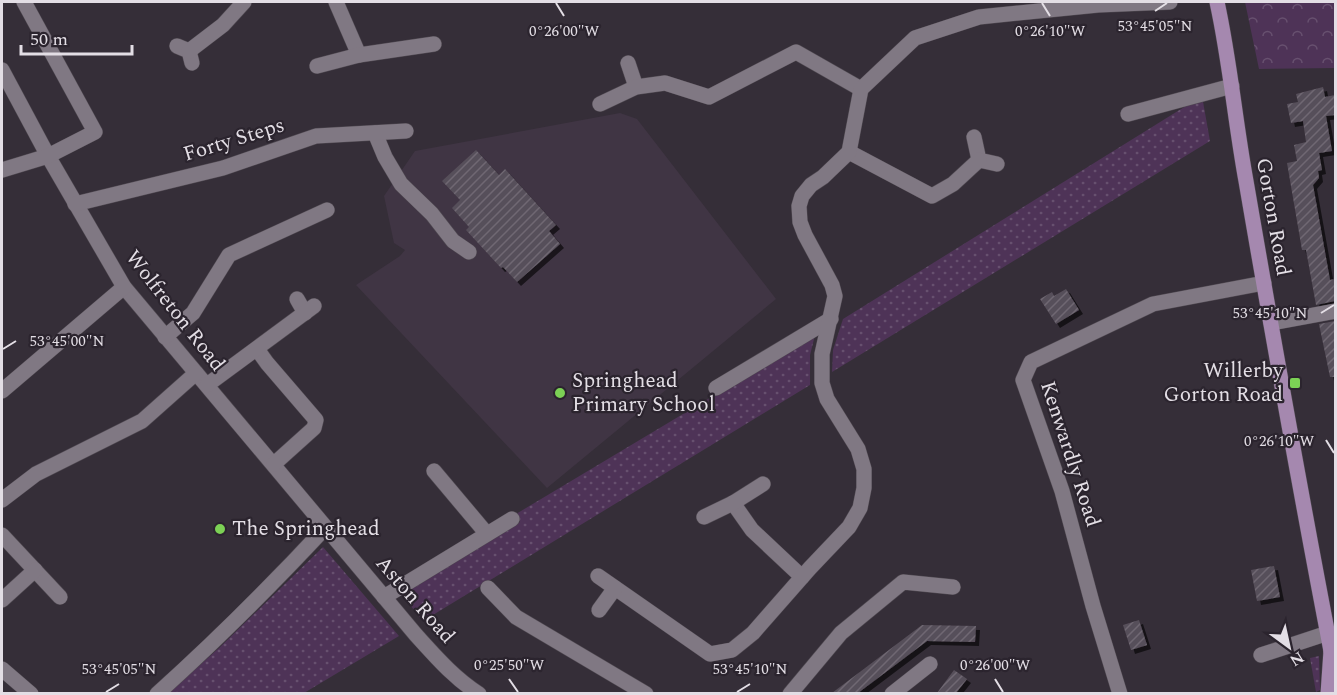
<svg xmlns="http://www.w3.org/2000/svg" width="1337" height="695" viewBox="0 0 1337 695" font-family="Spectral,serif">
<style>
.built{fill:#403544}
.grass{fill:url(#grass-dots)}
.forest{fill:url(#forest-crowns)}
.building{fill:url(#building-hatch);filter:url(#shadow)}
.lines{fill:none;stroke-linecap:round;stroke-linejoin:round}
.minor-casing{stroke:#504a52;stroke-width:16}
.major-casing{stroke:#504a52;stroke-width:16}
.minor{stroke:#807883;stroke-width:15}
.major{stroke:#a588af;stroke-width:15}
.ticks{fill:none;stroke:#e3dee5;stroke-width:2}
.poi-dot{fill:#7cd155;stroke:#2b242e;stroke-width:2}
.labels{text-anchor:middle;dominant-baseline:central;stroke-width:4.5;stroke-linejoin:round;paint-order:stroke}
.street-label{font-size:21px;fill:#e3dee5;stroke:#2b242e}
.poi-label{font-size:21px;fill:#e3dee5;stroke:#2b242e;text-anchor:start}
.ticks-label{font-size:15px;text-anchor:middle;fill:#e3dee5;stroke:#2b242e;stroke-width:4.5;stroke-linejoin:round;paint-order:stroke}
</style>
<defs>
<pattern id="grass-dots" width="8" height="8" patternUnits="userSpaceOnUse" patternTransform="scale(1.5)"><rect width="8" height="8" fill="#4e3357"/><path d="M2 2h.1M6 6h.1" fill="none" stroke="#67506f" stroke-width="1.8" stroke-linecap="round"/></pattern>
<pattern id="forest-crowns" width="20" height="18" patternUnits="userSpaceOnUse" patternTransform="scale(1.5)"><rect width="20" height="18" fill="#4e3357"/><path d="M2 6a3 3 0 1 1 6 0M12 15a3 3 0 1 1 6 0" fill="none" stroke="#67506f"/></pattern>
<pattern id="building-hatch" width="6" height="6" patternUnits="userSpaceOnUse" patternTransform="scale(1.5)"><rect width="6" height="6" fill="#574f5a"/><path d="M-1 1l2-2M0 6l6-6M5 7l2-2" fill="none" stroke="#6f6872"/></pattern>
<filter id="shadow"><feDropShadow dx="4" dy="4" stdDeviation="0" flood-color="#0009"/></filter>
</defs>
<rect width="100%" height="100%" fill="#352e38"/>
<path class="built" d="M620,113L637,119L776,299L547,488L356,285L400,256L405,250L394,243L384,196L415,151Z"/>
<g class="grass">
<path d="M1202,96L1210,141L832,372L833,350L843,319Z"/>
<path d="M815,335L810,355V385L423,621L401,594L520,522L516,514Z"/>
<path d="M323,547L399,636L304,693L167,694L219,648Z"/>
<path d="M1319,656L1320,690L1316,692L1310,658Z"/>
</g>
<path class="forest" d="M1245,2H1335V68L1259,69Z"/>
<g class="building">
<path d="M1323,87L1325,97L1335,95V115L1326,116L1332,151L1319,153L1322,170L1318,171L1319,178L1313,185L1330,280L1335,279V301L1316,305L1306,250H1302L1287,163L1297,161L1294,145L1306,142L1303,121L1291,123L1287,104L1298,102L1296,94Z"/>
<path d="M476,150L499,175L505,169L556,225L549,231L560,244L517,282L503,267L501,268L466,230L469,227L452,208L460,200L442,181Z"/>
<path d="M1066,289L1079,310L1056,324L1040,299L1052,292L1054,296Z"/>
<path d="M1335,321V377H1330L1319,324Z"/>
<path d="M1274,566L1280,597L1257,601L1251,570Z"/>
<path d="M1139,620L1147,645L1131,650L1123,625Z"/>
<path d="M922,625L976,626L975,642L927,641L858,693H832Z"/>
<path d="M954,670L967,679L956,693H937Z"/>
</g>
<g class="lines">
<g class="minor-casing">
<g id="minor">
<path d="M336,2L359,55"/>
<path d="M177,46L189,51L192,63"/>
<path d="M189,51L223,25L244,2"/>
<path d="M628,63L636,87"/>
<path d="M317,66L359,55L434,44"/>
<path d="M2,70L48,156L124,287L416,635C436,657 454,678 479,694"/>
<path d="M600,104L636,87L665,83L709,97L796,52L861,89"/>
<path d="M1128,114L1232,86"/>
<path d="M375,133L385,157L401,184L432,214L453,241L469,252"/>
<path d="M974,137L979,160L997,164"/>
<path d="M849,152L932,196L953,184L979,160"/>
<path d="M2,170L48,156L95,132L24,2"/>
<path d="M75,204L223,168L316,136L406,131"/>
<path d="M297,299L305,313"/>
<path d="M1271,323L1336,311"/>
<path d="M165,337L193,313L229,255L327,210"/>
<path d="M257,349L267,363L316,420L314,428L274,464"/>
<path d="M207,385L314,306"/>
<path d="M716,388L831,319"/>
<path d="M2,391L124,287"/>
<path d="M434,471L487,534"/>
<path d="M2,500L36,474L142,421L196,373"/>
<path d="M733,503L752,530L802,577"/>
<path d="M704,517L733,503L763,484"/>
<path d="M2,535L60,597"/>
<path d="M598,576L710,654L732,650L753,633L810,568L849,527L860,508L864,488V469L858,449L827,399L822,383V354L835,296L832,285L805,235L800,222L799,206L802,196L811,185L823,177L849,152L861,89L915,38L979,17L1098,5L1170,2"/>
<path d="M488,588L516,617L646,694"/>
<path d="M384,597L512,519"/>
<path d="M2,600L35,570"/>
<path d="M599,610L615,588"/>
<path d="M1261,655L1328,633"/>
<path d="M2,669L31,694"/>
<path d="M157,694C216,641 271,586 325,528"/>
<path d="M790,694L841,633L903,582L953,587"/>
<path d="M892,694L930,664"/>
<path d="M1120,694L1093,606L1062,491L1023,380L1031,362L1153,304L1264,283"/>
</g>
</g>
<g class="major-casing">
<g id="major">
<path d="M1217,2C1230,61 1235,121 1246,181C1273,338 1301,495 1331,651L1336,661"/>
<path d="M1328,694L1331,651"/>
</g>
</g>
<use href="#minor" class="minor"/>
<use href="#major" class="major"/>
</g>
<path class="ticks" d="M556,3L564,16M1042,3L1050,16M1155,11L1167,3M1321,313L1334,305M3,349L16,341M1326,440L1334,453M509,679L518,692M995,679L1003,692M106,692L119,684M737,692L750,684"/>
<g class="poi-dot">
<rect x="1289" y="377" width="12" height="12" rx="3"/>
<circle cx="560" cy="393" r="6"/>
<circle cx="220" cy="529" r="6"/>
</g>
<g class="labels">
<g class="street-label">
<text transform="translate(234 140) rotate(-17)">Forty Steps</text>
<text transform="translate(1273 217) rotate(80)">Gorton Road</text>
<text transform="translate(175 311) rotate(52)">Wolfreton Road</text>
<text transform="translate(1070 454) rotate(72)">Kenwardly Road</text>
<text transform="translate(415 600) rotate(49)">Aston Road</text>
</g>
<g class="poi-label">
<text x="1283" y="371" text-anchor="end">Willerby<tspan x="1283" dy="24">Gorton Road</tspan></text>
<text x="572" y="381">Springhead<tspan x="572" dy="24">Primary School</tspan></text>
<text x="232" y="529">The Springhead</text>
</g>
</g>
<g class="ticks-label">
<text x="1155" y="31">53°45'05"N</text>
<text x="1050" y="36">0°26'10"W</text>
<text x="564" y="36">0°26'00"W</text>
<text x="1270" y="318">53°45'10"N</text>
<text x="67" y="346">53°45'00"N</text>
<text x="1279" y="446">0°26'10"W</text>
<text x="509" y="670">0°25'50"W</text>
<text x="995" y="670">0°26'00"W</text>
<text x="119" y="674">53°45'05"N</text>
<text x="750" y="674">53°45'10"N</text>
</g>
<rect width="1337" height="695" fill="none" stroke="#e3dee5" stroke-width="6"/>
<g transform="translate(1289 647) rotate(147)" stroke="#2b242e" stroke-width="4.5" paint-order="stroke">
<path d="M0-4.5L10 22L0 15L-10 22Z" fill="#e3dee5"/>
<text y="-9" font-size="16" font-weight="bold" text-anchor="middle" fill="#e3dee5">N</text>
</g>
<path d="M21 45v9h111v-9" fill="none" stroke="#e3dee5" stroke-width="3"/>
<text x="30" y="45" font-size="18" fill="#e3dee5" stroke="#2b242e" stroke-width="4.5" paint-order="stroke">50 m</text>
</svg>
